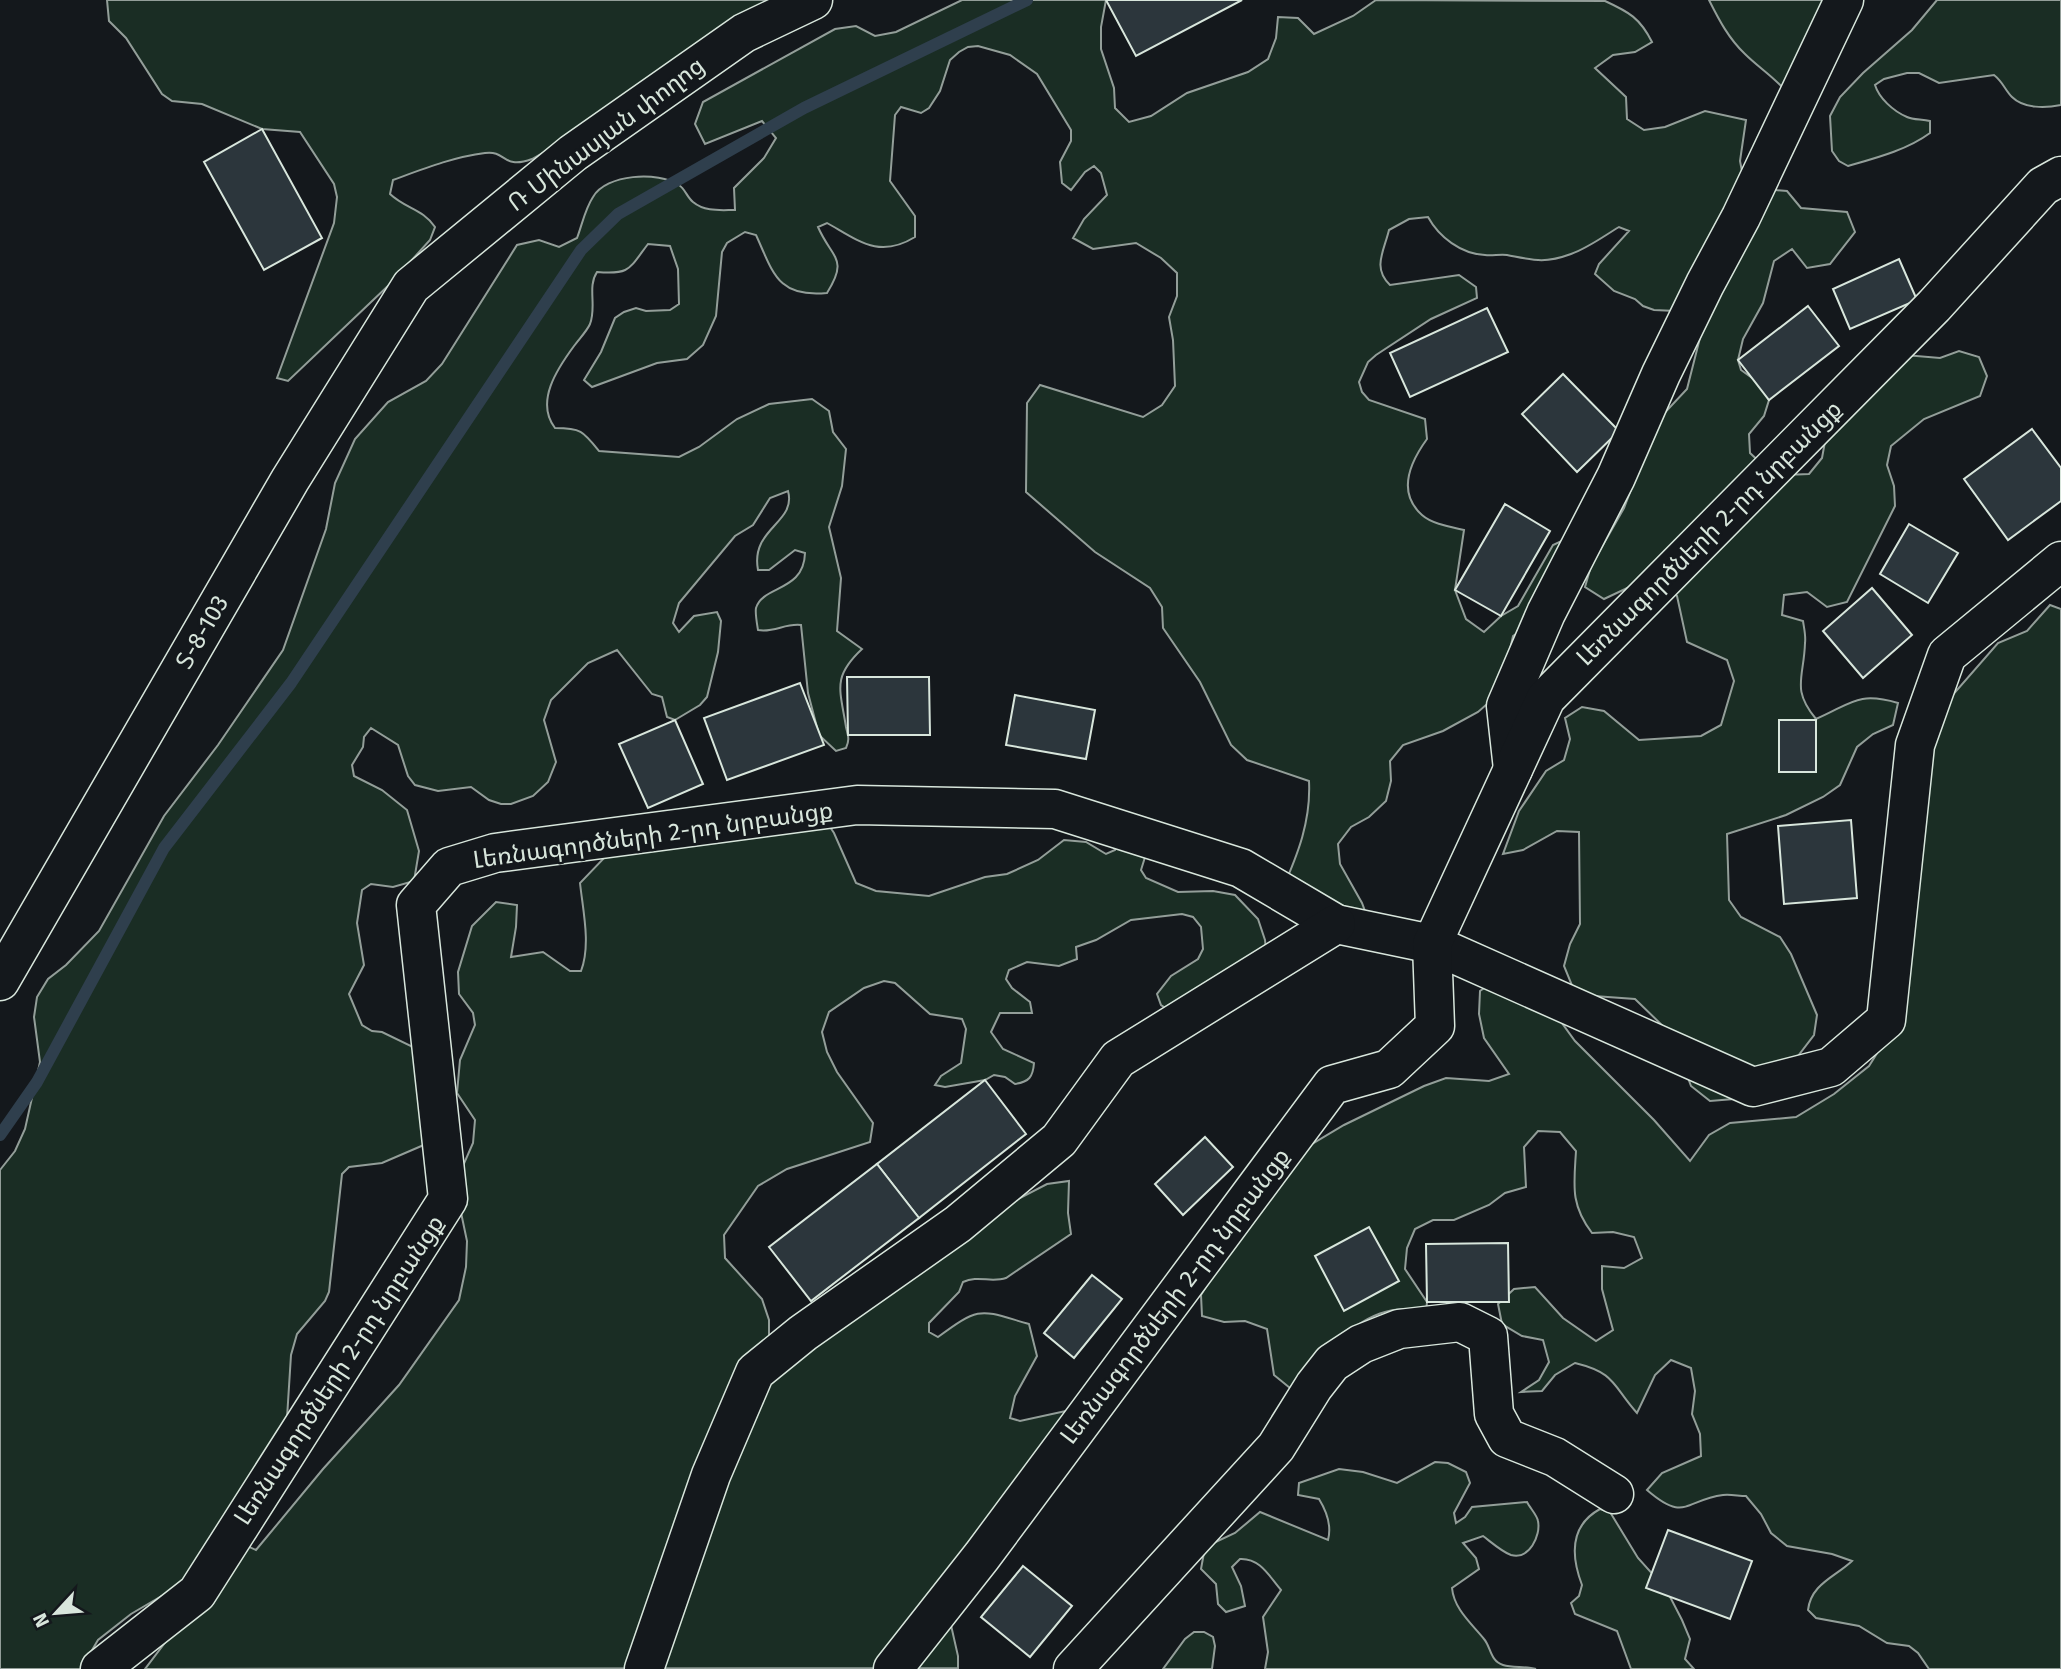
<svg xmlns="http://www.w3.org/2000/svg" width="2061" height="1669" viewBox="0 0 2061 1669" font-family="'Fira Sans','Noto Sans Armenian',sans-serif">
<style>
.green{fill:#1a2d24;stroke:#939e99;stroke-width:2}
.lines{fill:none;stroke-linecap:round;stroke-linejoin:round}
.stream{stroke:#2f3f4d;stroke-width:12}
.building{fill:#2c363c;stroke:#d8e6dc;stroke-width:2}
.minor-casing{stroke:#d8e6dc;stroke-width:41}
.minor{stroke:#14181c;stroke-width:38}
.labels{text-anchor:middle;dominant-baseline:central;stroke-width:5;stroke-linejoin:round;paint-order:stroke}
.street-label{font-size:24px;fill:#d8e6dc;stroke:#14181c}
</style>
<rect width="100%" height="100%" fill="#14181c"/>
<g class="green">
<path d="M107,0H813L532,159C502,170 507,150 485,153C453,157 423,169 393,180L390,194C406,209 423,209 435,227L430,240L390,284L288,381L277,378L334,223L337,197L334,184L300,132L262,129L202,104L172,101L162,94L126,38L109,21Z"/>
<path d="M962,0H1106L1101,27V49L1114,88L1115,108L1129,122L1151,116L1187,93L1248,72L1268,59L1276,38L1278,17L1298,18L1314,34L1353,16L1376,0L1605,1C1629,12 1640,18 1652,42L1635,52L1613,55L1595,68L1626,97L1627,119L1644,130L1665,127L1705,111L1746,120L1740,161L1744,182L1764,189L1787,191L1801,208L1847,212L1855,232L1830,264L1807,268L1792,249L1774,261L1763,303L1743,339L1738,360L1741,370L1759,383L1769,400L1764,416L1749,434L1750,453C1770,473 1781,476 1809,474L1822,458L1826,436L1893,354L1940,358L1959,351L1979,357L1987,376L1980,396L1924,419L1891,446L1887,465L1894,486L1895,506L1847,602L1827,607L1807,592L1784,595L1782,615L1803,621C1804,628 1806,636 1805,643C1804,678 1791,689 1816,719C1851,704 1857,691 1898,703L1893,725L1873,734L1857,747L1840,785L1823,797L1786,815L1727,834L1729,900L1741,917L1780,937L1791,954L1817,1015L1814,1035L1788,1069L1734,1099L1710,1101L1691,1086L1676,1046L1666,1029L1635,999L1594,996L1573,988L1564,966L1570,944L1580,924L1579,832L1557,831L1523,850L1503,854L1519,811L1546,771L1564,760L1570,739L1565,718L1582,707L1604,711L1639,740L1701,736L1721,725L1734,681L1727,660L1687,642L1677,596L1662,580L1642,581L1604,599L1585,587L1591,566L1624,508L1657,421L1687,389L1703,326L1676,311L1654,310L1643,306L1635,299L1614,291L1595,274L1599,264L1629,231L1619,227C1604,236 1588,248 1571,254C1544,264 1533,260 1507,255C1500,254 1492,256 1485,255C1461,254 1439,237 1428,217L1409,219L1389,230C1384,251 1372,268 1390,285L1459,275L1476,287L1477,298L1431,319L1376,355L1368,362L1359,382L1362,392L1369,400L1425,419L1427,439C1411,461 1396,492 1422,515C1432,524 1451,527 1464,530L1455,590L1466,619L1484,632L1501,616L1518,606L1553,545L1572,536L1530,624L1513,636L1504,677L1494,698L1478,712L1443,731L1403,745L1390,761L1391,781L1386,801L1369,817L1351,827L1338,844L1340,864L1362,903L1369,922L1282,890C1298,854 1311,821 1309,781L1247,760L1231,745L1200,682L1163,628L1162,607L1150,588L1095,552L1026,492L1027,403L1040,385L1143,417L1162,405L1175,386L1173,340L1169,317L1177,296V273L1161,258L1136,243L1093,249L1073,238L1084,219L1107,195L1101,173L1094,166L1085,172L1071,190L1062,183L1060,162L1071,141V130L1037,74L1010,55L978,46L968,47L959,52L950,60L940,91L929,108L921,113L901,107L895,115L890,181L915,216V237C879,259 859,241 827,223L818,227C832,259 849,258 827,293C777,298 773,272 756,235L745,232L727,243L722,252L716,316L703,345L687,359L657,363L592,387L584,380L601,352L615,318L624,312L636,308L646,311L670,310L679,304L678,269L670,246L648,244C629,269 630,275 597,272C587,287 597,306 590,324C587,331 579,339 574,346C557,369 535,402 555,428C581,428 583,431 599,451L679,457L699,447L737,419L769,404L812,399L829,411L833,432L846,449L842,486L829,527L841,578L837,631L862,649C832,677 840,689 846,727C848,736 850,739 846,748L836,751L819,735L808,693L801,625C785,623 774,633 758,630C757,624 755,613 756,608C763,585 804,592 805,553L795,550L769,570H758C750,528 797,523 788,491L770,498L753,525L735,536L679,603L673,623L679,632L694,616L717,612L721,621L718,652L707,697L700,705L675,720L667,717L662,697L652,694L617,650L588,663L551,700L544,720L556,762L548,782L533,796L511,804H501L489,800L471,787L438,791L415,785L408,776L398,745L371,728L364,737L363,747L352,765L354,776L382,790L407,810L419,851L414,881L393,887L371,884L362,890L357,923L364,965L349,994L362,1025L372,1031L382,1032L411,1046L432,1069L433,1141L382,1163L349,1167L342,1174L329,1292L325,1301L297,1334L291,1355L287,1418L247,1546L256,1550L323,1469L399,1385L459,1300L466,1267L467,1241L455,1184L473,1143L475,1120L457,1093L460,1060L475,1025L473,1013L459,994L458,972L472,926L496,902L517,905L516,927L511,957L543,952L570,971H581C591,945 583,911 580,883L604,858L625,850L828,824L834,833L856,883L876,891L929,896L985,877L1007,874L1038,860L1064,840L1086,842L1106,854L1115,850L1123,829L1150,841L1141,870L1146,878L1178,892L1213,891L1235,895L1258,919L1265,940L1266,950L1170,1011L1161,1005L1157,994L1171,976L1198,959L1203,949L1201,927L1193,917L1182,914L1131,920L1096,940L1076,947L1077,959L1059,966L1027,962L1009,970L1006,979L1012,988L1030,1002L1032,1013H1000L991,1032L1003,1049L1034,1063C1033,1077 1029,1082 1015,1084L1005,1077L994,1075L985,1080L945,1087L935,1085L941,1076L961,1063L966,1029L962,1019L930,1014L895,983L884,981L864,988L829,1012L822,1032L827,1052L837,1072L873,1123L870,1142L787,1169L758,1186L724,1235L725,1258L762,1299L769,1320V1343L984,1217L1047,1184L1069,1181L1068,1213L1071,1234L1006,1278C991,1283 978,1275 963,1282L959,1292L929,1323V1332L938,1337C981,1305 980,1310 1029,1324L1037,1356L1015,1396L1010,1418L1020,1421L1075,1409L948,1612L958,1656V1668L145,1669L176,1628L184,1583L131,1614L98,1640L81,1669H0V1170L15,1151L25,1129L40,1062L34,1017L37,997L48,979L66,965L99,931L164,816L218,745L283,650L326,529L335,483L355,439L388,402L426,381L442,364L517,245L539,240L559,247L577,238C582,225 585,209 593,197C606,174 658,171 679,185C685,189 687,197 693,202C705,212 720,210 735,210L734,188L764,158L776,138L762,121L705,144L695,124L703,102L835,29L856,26L875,36L896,32Z"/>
<path d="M1709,0H1834L1782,87C1771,75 1757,66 1745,54C1729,39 1719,20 1709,0Z"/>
<path d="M1937,0H2061V105C2046,108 2024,109 2012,97C2005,90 2003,82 1994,75L1939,83L1919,73H1907L1884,79L1875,85C1879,98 1893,111 1907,117C1913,120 1922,119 1930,121V133C1907,150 1876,158 1848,166L1839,161L1832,151L1830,116L1840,97L1863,73L1912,30Z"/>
<path d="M2050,605L2061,609V1669H1929L1918,1653L1909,1646L1887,1643L1859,1626L1816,1618L1808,1610C1811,1584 1835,1577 1852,1561L1832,1554L1787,1546L1771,1533L1761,1514L1746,1496C1739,1496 1730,1494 1723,1495C1685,1500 1685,1523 1647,1490L1662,1473L1701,1456L1700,1434L1692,1414L1695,1391L1691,1368L1671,1360L1655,1375L1637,1413C1612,1385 1616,1373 1575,1363L1555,1375L1542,1391L1521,1392L1539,1380L1549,1362L1543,1340L1522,1336L1502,1324L1498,1304L1514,1289L1535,1287L1563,1318L1596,1341L1613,1330L1602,1289V1266L1624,1268L1642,1258L1634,1237L1613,1232L1592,1233C1570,1204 1574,1185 1576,1151L1560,1132L1538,1131L1524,1147L1526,1187L1505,1193L1489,1205L1454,1220H1433L1415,1229L1407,1248L1405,1269L1427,1302L1426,1312C1419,1311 1411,1309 1404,1309C1354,1310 1324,1360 1290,1388L1274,1375L1267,1329L1245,1321L1224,1322L1202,1316L1201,1295L1282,1162L1344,1125L1424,1086L1446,1078L1489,1081L1509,1074L1484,1038L1479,1014L1480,991L1497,979L1551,1008L1575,1041L1654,1120L1690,1161L1709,1135L1730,1123L1796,1117L1834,1094L1869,1066L1891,1031L1904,817L1950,698L1998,643L2027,631Z"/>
<path d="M1435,1462L1448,1463L1466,1472L1470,1483L1454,1513L1456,1523L1465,1517L1472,1507L1527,1502C1530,1508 1537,1515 1538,1521C1541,1536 1529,1560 1511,1555C1502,1552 1491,1542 1483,1536L1463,1543L1476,1558L1479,1569L1452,1588C1454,1609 1471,1623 1484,1639C1491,1647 1490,1661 1503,1665C1513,1668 1525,1666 1536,1669H1265L1268,1652L1263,1617L1281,1590C1269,1576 1260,1558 1240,1559L1232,1567L1241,1586L1245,1606L1226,1612L1218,1604L1216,1584L1201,1569L1205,1547L1235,1533L1260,1512L1328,1540C1332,1525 1327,1512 1319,1499L1298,1495L1299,1483L1339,1469L1363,1472L1397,1483Z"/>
<path d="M1600,1509L1610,1512L1638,1558L1666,1589L1682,1620L1690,1639L1685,1659L1694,1669H1631L1617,1631L1575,1614L1571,1603L1579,1596L1582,1585C1571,1556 1569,1526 1600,1509Z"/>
<path d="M1194,1632H1204L1213,1637L1215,1646L1212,1669H1163L1185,1639Z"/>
</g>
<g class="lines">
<path class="stream" d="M0,1135L37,1082L164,848L291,683L581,250L618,214L804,108L1027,0"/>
</g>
<g class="building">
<path d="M1106,0H1242L1136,56Z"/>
<path d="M262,129L322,238L264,270L204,162Z"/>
<path d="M1899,259L1917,300L1850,329L1833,289Z"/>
<path d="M1808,306L1839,346L1769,400L1738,360Z"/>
<path d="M1487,308L1508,352L1410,397L1390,353Z"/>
<path d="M1563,374L1619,431L1577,472L1522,414Z"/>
<path d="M2032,429L2061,468V501L2008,540L1964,479Z"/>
<path d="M1505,504L1550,531L1501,616L1455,590Z"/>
<path d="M1909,524L1958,553L1928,603L1880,574Z"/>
<path d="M1872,588L1912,635L1863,678L1823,631Z"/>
<path d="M847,677H929L930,735H848Z"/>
<path d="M800,683L824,745L727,780L704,718Z"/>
<path d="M1015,695L1095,710L1086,759L1006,745Z"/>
<path d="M675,720L703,784L648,808L619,744Z"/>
<rect x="1779" y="720" width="37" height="52"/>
<path d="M1851,820L1857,898L1784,904L1778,826Z"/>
<path d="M985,1080L1026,1134L919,1218L877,1164Z"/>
<path d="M1205,1137L1233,1167L1183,1215L1155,1184Z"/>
<path d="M877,1164L919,1218L811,1301L769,1247Z"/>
<path d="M1369,1227L1399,1281L1344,1311L1315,1256Z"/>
<path d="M1508,1243L1509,1302H1427L1426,1244Z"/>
<path d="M1092,1275L1122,1299L1074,1358L1044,1333Z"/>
<path d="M1668,1530L1752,1561L1730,1619L1646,1588Z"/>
<path d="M1023,1566L1072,1606L1030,1657L981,1617Z"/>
</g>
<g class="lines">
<g class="minor-casing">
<g id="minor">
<path d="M1513,769L1506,706L1546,613L1616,477L1661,374L1705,284L1741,217L1844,0"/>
<path d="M0,981L290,480L411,286L573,153L744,33L813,0"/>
<path d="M100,1669L197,1593L448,1199L416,905L449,867L495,853L857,805L1055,809L1241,868L1336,924L1432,944L1753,1087L1831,1067L1886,1020L1915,745L1947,655L2061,561"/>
<path d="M644,1669L711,1475L755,1372L803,1333L958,1224L1059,1140L1118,1059L1336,924"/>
<path d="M893,1669L982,1556L1332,1085L1389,1069L1435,1026L1432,944L1546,698L1934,306L2043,186L2061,176"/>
<path d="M1073,1669L1276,1447L1314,1386L1332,1363L1361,1344L1399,1329L1460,1322L1488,1336L1494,1414L1507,1438L1555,1457L1614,1494"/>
</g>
</g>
<use href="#minor" class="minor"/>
</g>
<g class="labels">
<g class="street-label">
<text transform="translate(606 134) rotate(-37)">Ռ Մինասյան փողոց</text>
<text transform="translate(1709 533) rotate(-45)">Լեռնագործների 2-րդ նրբանցք</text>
<text transform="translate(202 632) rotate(-60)">Տ-8-103</text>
<text transform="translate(653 835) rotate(-8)">Լեռնագործների 2-րդ նրբանցք</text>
<text transform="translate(1175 1296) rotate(-53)">Լեռնագործների 2-րդ նրբանցք</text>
<text transform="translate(339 1370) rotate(-57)">Լեռնագործների 2-րդ նրբանցք</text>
</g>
</g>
<g transform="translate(56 1613) rotate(244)" stroke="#14181c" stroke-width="5" paint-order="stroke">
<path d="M0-5L12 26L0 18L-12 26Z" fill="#d8e6dc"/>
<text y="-10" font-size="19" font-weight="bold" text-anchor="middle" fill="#d8e6dc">N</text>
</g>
</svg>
